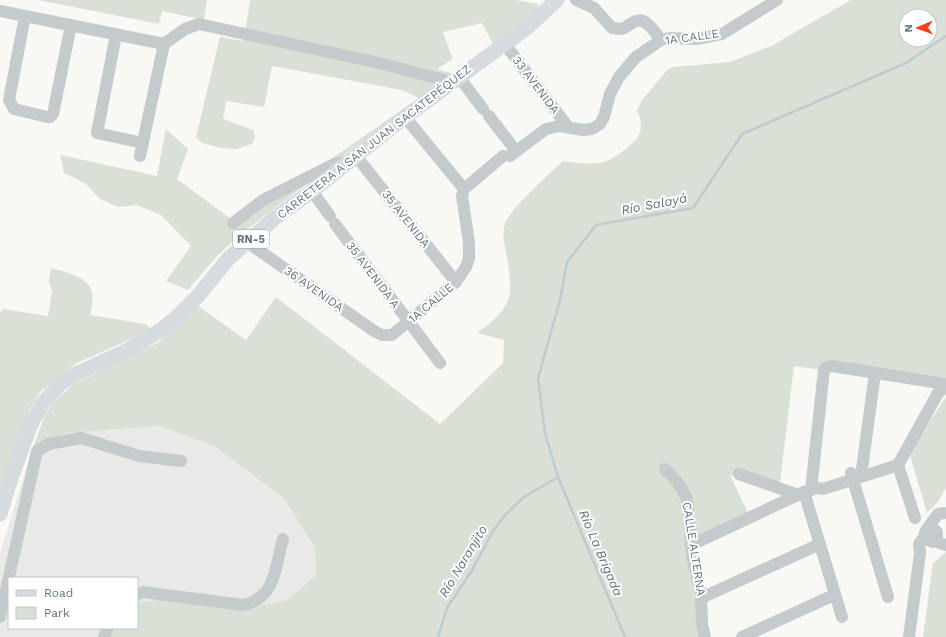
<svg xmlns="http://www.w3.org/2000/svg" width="946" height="637" viewBox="0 0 946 637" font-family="'Work Sans',sans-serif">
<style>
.built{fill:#e9e9e8}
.green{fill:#dae0d5;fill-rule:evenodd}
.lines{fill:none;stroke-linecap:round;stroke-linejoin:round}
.stream{stroke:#becbcf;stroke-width:2.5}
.minor{stroke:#c5cacd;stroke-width:12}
.major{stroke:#d5dbde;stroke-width:15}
.labels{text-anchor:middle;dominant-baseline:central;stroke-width:4;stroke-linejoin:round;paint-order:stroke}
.shield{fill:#fff;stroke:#909fa8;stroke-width:1}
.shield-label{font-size:11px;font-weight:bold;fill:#617682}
.street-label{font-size:12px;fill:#617682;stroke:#fff}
.water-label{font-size:13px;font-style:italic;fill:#5b767c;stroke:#fff}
</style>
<rect width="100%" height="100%" fill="#f8f8f5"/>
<path class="built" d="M160,426L214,446L284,500L315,548L316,576L287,600L248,609L170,599L137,602V578H9V628H108L104,637H0V554L32,450L66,433Z"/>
<g class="green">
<path d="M38,0H207L204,20L162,11L159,24Z"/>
<path d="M250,0H515L539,4L535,13L493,44L482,23L443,32L453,59L437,69L454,74L419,98L240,235L217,256L188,290L166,281L191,246L161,215L137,205L118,207L100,199L86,184L64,173L60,155L157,176L166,129L188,149L177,179L238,224L419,98L402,90L272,66L264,107L226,101L223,119L253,130L255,137L252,144L237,149L221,148L202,143L196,137L220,37L244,41Z"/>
<path d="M851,0H946V393L931,386L794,366L779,491L730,475L748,513L692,538L705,637H104L108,628H137V602L170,599L248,609L287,600L316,576L315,548L284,499L214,446L160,426L66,433L32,450L45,415L56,399L74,384L159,342L198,306L246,340L276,297L440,424L503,363L504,340L477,333C514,306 514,296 506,252C504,243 502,233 505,224C512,206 548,176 563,161C576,163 591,165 604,162C612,160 634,144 638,137C643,128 641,118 637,110L642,100L668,69L673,67L730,62L771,46ZM906,16H930V40H906Z"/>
<path d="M51,268C79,276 100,279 90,315L145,324L151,329L140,335L77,363L40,392L29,411L0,492V313L3,309L48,316L52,292L49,281Z"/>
<path d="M946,397V488L938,502L927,513L909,452Z"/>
<path d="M946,552V637H923L933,563Z"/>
</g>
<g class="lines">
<g class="stream">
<path d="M438,637L447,608L471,572L493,531L506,514L524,497L558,477"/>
<path d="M625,637L558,477L545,433L538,378L560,300L567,262L596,225L693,208L742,134L906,63L946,36"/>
</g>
<g class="minor">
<path d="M576,0L594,8L612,28L621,29C627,28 630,23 636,21C647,17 655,33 661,40"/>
<path d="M0,11L25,16"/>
<path d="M71,25L53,114L50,117H47L14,109L9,100L25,16L164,44"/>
<path d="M116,35L97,133L143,143"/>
<path d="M504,43L568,127"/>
<path d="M459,77L483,109"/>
<path d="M489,116L516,151"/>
<path d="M405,117L464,189"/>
<path d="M140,156L164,44L185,29L199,24L379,63L452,82"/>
<path d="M356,156L456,282"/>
<path d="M510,156L546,129L559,126L583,130L592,129L600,124L604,117L610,94L619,77L636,57L661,40L669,38L696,39L722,34L777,0"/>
<path d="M312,191L330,216"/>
<path d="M233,223L263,200L334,164L347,162"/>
<path d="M335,224L440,363"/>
<path d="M247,242L374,331L382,335H392L456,282L466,267L469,258V243L462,196L464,189L503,156"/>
<path d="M898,465L915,518"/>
<path d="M665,469C674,479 683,486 687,500L693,561L701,593L702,624L705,637"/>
<path d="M862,469L875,373"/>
<path d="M851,473L888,597"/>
<path d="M739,474L798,495"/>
<path d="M811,490L824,370L827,367L832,366L946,384"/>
<path d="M804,492L842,617"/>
<path d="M928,529H933L937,532V537L933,542L925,539V532L938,514L944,513"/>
<path d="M934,541L946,545"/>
<path d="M691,545L804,492L817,488L823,489L898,465L938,393L946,386"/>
<path d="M137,595L143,592L243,605C276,598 275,568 283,539"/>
<path d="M701,598L820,544"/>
<path d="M0,617L37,451L49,444L81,438L139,456L181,461"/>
<path d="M104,637L108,628"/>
<path d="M742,637L834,595"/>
<path d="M909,637L920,553L919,544L924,537"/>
</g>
<path class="major" d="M0,514L11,478L31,424L43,403L60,384L76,374L128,350L161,330L179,315L198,296L228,259L275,218L312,191L405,117L529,26L557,0"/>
</g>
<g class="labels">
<rect class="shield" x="233" y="230" width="36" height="18" rx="3"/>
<g class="shield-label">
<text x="251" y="239">RN-5</text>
</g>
<g class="street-label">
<text transform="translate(692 37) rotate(-8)">1A CALLE</text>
<text transform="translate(536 85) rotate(53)">33 AVENIDA</text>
<text transform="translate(374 142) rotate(-38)">CARRETERA A SAN JUAN SACATEPÉQUEZ</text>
<text transform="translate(406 219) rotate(52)">35 AVENIDA</text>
<text transform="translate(373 275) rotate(53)">35 AVENIDA A</text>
<text transform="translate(314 289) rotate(35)">36 AVENIDA</text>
<text transform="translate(431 303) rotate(-40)">1A CALLE</text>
<text transform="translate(694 549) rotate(81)">CALLE ALTERNA</text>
</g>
<g class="water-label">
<text transform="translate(654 204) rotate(-11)">Río Salayá</text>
<text transform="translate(601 553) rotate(67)">Río La Brigada</text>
<text transform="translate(463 561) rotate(-59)">Río Naranjito</text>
</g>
</g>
<rect x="8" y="577" width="130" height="52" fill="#ffffff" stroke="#c0c8cd"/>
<rect x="16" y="590" width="20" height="6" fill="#d5dbde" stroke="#c0c8cd"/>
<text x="44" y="597" font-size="12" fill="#617682">Road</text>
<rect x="16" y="607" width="20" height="12" fill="#dae0d5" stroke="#c0c8cd"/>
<text x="44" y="617" font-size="12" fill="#617682">Park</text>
<g transform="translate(918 28) rotate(268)"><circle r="19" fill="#ffffff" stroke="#c0c8cd"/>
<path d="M0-3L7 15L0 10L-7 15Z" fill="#ee3f1f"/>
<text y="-6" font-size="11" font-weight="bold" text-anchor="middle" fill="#617682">N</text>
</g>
</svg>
